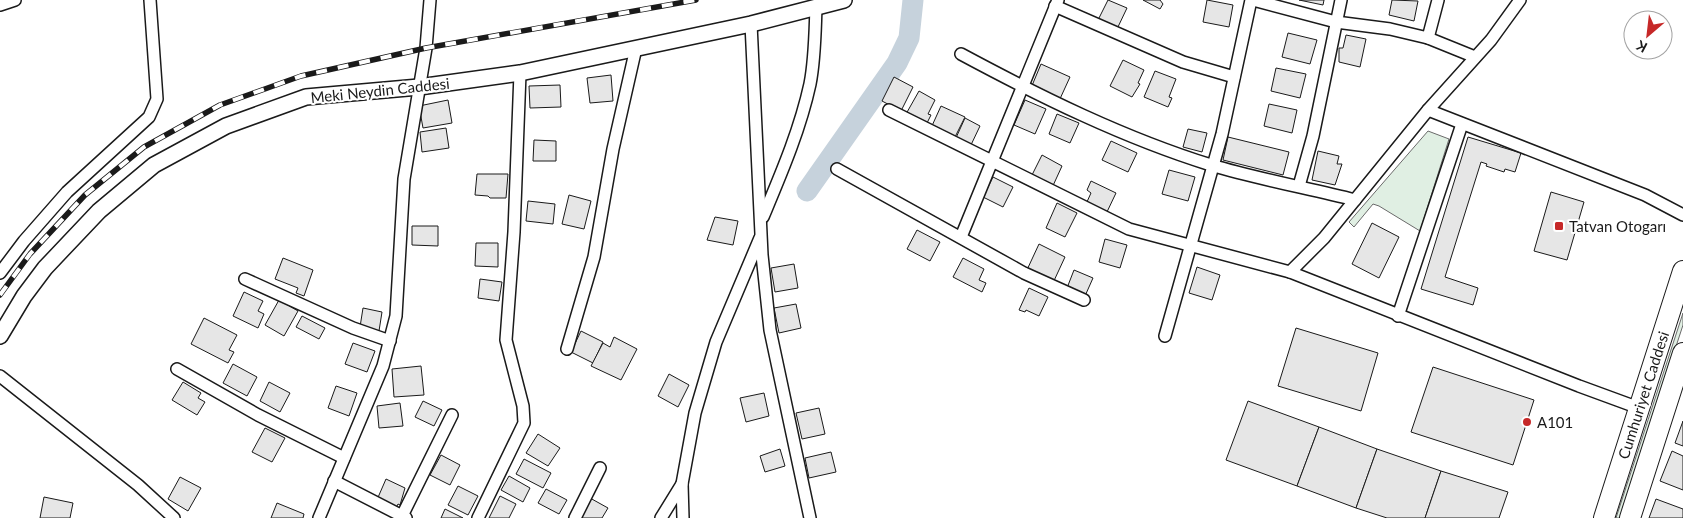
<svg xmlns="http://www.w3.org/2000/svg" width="1683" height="518" viewBox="0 0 1683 518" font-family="Lato,sans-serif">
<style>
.green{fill:#e0efe3;stroke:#6a6a6a}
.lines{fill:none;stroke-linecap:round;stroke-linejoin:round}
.river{stroke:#c6d2dc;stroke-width:21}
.building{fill:#e6e6e6;stroke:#1a1a1a}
.street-casing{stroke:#1a1a1a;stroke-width:14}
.secondary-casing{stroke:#1a1a1a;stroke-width:18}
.highway-casing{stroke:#1a1a1a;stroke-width:22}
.street{stroke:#fff;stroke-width:11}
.secondary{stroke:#fff;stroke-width:15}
.highway{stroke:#fff;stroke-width:20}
.rail-casing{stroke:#1a1a1a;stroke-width:5.5}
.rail{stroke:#fff;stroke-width:4;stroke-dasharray:11;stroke-linecap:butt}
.poi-dot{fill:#c62828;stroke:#fff;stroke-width:2}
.labels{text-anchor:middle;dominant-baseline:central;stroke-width:4;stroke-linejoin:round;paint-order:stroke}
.street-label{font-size:15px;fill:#1a1a1a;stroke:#fff}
.poi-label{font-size:15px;fill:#1a1a1a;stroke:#fff;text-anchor:start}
</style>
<rect width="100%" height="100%" fill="#fff"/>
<g class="green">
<path d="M1428,131L1449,139L1420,231L1379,206L1373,204L1354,227L1349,222Z"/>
<path d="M1683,313V325L1620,518H1616Z"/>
</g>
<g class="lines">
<path class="river" d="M807,191L897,63L909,38L913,0"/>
</g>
<g class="building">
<path d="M1108,0L1127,8L1117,29L1098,20Z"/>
<path d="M1143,0H1160L1163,4L1160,9Z"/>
<path d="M1207,0L1233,5L1229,27L1203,22Z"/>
<path d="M1299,0H1324L1323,5Z"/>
<path d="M1392,0L1418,1L1414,21L1389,15Z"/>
<path d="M1288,33L1317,40L1310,64L1282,57Z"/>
<path d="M1346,35L1366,39L1360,67L1339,62V48H1343Z"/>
<path d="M1123,60L1144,70L1138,83L1140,84L1132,97L1110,86Z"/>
<path d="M1041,64L1070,77L1059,101L1031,88Z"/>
<path d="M1276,68L1306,74L1300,98L1271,91Z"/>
<path d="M1155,71L1176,79L1169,97L1172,98L1168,107L1144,97Z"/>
<path d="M611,75L613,101L590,103L587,78Z"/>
<path d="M894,77L913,87L901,111L882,101Z"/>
<path d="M560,85L561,107L530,108L529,86Z"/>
<path d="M919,91L935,100L928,114L931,115L926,125L906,114Z"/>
<path d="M448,100L452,123L423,128L419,106Z"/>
<path d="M1025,100L1046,109L1035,134L1014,125Z"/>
<path d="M1269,104L1297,110L1292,133L1264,126Z"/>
<path d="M941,106L965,117L954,139L931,128Z"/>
<path d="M1057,114L1079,123L1070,143L1049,134Z"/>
<path d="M965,118L980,126L970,147L955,140Z"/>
<path d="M446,128L449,148L422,152L420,132Z"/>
<path d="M1188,129L1207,133L1202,152L1183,147Z"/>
<path d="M1228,137L1289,152L1283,175L1223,160Z"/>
<path d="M1468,137L1521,153L1515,172L1505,169L1504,172L1486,166L1487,164L1481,162L1445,277L1478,288L1473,305L1421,289Z"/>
<path d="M534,140L556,141V161H533Z"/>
<path d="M1111,141L1137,153L1128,172L1102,160Z"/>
<path d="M1318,151L1339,156L1337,164H1342L1335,185L1312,180Z"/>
<path d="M1042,155L1062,166L1051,190L1030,179Z"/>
<path d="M1169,170L1195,177L1188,201L1162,194Z"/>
<path d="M477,174H508L506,198H490L488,196L475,195Z"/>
<path d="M993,177L1013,187L1003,207L983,197Z"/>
<path d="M1091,181L1116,193L1106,214L1086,204L1091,193L1087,190Z"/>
<path d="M1551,192L1584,202L1567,260L1534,251Z"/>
<path d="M569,195L591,201L584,229L562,224Z"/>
<path d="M528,201L555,204L553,224L526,221Z"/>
<path d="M1057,203L1077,213L1065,237L1046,228Z"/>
<path d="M715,217L738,221L733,245L707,240Z"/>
<path d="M1372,223L1399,237L1379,278L1352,264Z"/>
<path d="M412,226H438V246L412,245Z"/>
<path d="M917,230L940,242L930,261L907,249Z"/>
<path d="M1105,239L1127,245L1120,268L1099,262Z"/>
<path d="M476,243H498V267L475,266Z"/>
<path d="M1039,244L1065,257L1052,285L1026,272Z"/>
<path d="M283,258L313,270L304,296L296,293L298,288L275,279Z"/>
<path d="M963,258L984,269L979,280L986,283L982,292L953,277Z"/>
<path d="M794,264L798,288L775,292L771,268Z"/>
<path d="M1197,267L1220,275L1212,300L1189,293Z"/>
<path d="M1074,270L1093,278L1085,296L1067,288Z"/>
<path d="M480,279L502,282L499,301L478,298Z"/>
<path d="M1029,288L1048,297L1039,316L1026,310L1025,312L1019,310Z"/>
<path d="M244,292L263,301L258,311L264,314L258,328L233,316Z"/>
<path d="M279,300L298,311L284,336L265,325Z"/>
<path d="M796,304L801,328L779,333L774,308Z"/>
<path d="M363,308L382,312L379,331L360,327Z"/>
<path d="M302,316L325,328L319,339L296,327Z"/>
<path d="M204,318L237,335L229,350L234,352L228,363L191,344Z"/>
<path d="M1296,328L1378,353L1361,411L1278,386Z"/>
<path d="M581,331L603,342L593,363L571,352Z"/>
<path d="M614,337L637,349L621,380L591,366L603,343L610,347Z"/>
<path d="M353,343L375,351L367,372L345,364Z"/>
<path d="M233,364L257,377L247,396L223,383Z"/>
<path d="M421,366L424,395L394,397L392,369Z"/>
<path d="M1433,367L1534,400L1513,465L1411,432Z"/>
<path d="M669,374L689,385L678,407L658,396Z"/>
<path d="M183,382L201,393L198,398L205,402L197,415L172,400Z"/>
<path d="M269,382L290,393L280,412L260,401Z"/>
<path d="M336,386L357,393L349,416L328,408Z"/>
<path d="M764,393L769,416L746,422L740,398Z"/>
<path d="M423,401L442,410L434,426L415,417Z"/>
<path d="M1248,401L1319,427L1297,486L1226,460Z"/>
<path d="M400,403L403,426L379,428L377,406Z"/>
<path d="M819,408L825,434L802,439L796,413Z"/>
<path d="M1683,421V446L1675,443Z"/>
<path d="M1319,427L1377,449L1356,508L1297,486Z"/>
<path d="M265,428L285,438L272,462L252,452Z"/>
<path d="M538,434L560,448L548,466L526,453Z"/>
<path d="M780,449L785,466L765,472L760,456Z"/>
<path d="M1377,449L1441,471L1425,518H1387L1356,508Z"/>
<path d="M1672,451L1683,456V490L1660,481Z"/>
<path d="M831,452L836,472L809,478L805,458Z"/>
<path d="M441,455L460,465L450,485L430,475Z"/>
<path d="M524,459L551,473L543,488L516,474Z"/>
<path d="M1441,471L1508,492L1499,518H1425Z"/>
<path d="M509,476L530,488L523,502L501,490Z"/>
<path d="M180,477L201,488L188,511L168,499Z"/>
<path d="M386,479L405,488L400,505L398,504L395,510L376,502Z"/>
<path d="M458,486L478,496L468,515L448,505Z"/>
<path d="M546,489L567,500L559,514L538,503Z"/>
<path d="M500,496L516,504L509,518H489Z"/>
<path d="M44,497L73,503L70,518H40Z"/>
<path d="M590,498L608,508L602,518H578Z"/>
<path d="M1656,499L1683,509V518H1649Z"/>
<path d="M277,503L304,514L303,518H271Z"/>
<path d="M445,509L463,518H441Z"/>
</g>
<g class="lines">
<g class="street-casing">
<g id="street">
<path d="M1253,0L1336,22L1390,29L1428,38L1475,57"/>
<path d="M0,5L15,0"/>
<path d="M1055,6L1183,62L1234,77"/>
<path d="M751,24L762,255L770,330L810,518"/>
<path d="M1428,38L1438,0"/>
<path d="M961,54C1041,97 1124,138 1211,165C1258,179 1307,188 1355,200"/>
<path d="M889,110L1129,229L1290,272L1579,386L1639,408"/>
<path d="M1428,110L1645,195L1683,215"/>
<path d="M837,169L1024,273L1084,300"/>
<path d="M1299,186L1313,136L1341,0"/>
<path d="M763,217C781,174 800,130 810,84C815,59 815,32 816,7"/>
<path d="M961,237L1058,0"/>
<path d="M1290,272L1324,238L1428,110L1491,40L1520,0"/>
<path d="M0,273L24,241L67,192L149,117L157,99L150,0"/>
<path d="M245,279L353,328L390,341"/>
<path d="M1398,316L1462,124"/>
<path d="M1165,336L1222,134L1251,0"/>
<path d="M567,349L594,257L613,149L636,48"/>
<path d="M177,369L258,415L344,458"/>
<path d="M0,376L138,485L174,518"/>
<path d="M334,481L406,518"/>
<path d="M402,516L452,415"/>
<path d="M319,518L383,366L396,316L404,179L426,48L430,0"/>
<path d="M478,518L524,423L523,406L506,340L514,232L520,73"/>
<path d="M575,518L600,468"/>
<path d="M661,518L682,484"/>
<path d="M683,518L682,484L695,413L716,342L760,238"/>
</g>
</g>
<g class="secondary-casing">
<path id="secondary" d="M0,336L24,296L45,268L99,211L154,165L226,126L306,97L419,87L520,73L751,24L844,0"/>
</g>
<g class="highway-casing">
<g id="highway">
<path d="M1604,518L1683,271"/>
<path d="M1630,518L1683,353"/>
</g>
</g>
<use href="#street" class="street"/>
<use href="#secondary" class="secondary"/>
<use href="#highway" class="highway"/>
<g class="rail-casing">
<path id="rail" d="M0,295L30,254L85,195L144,147L220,105L301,76L426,48L696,0"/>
</g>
<use href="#rail" class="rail"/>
</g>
<g class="poi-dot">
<rect x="1554" y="221" width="10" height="10" rx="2.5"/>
<circle cx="1527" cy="422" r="5"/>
</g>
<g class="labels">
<g class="street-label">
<text transform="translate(380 90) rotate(-6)">Meki Neydin Caddesi</text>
<text transform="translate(1643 395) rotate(-72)">Cumhuriyet Caddesi</text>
</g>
<g class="poi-label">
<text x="1569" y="226">Tatvan Otogarı</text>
<text x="1537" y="422">A101</text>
</g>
</g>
<g transform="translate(1648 35) rotate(208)"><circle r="24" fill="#ffffff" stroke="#a3a3a3"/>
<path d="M0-4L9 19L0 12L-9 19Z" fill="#c62828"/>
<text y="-8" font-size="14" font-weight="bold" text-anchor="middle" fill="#1a1a1a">K</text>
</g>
</svg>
